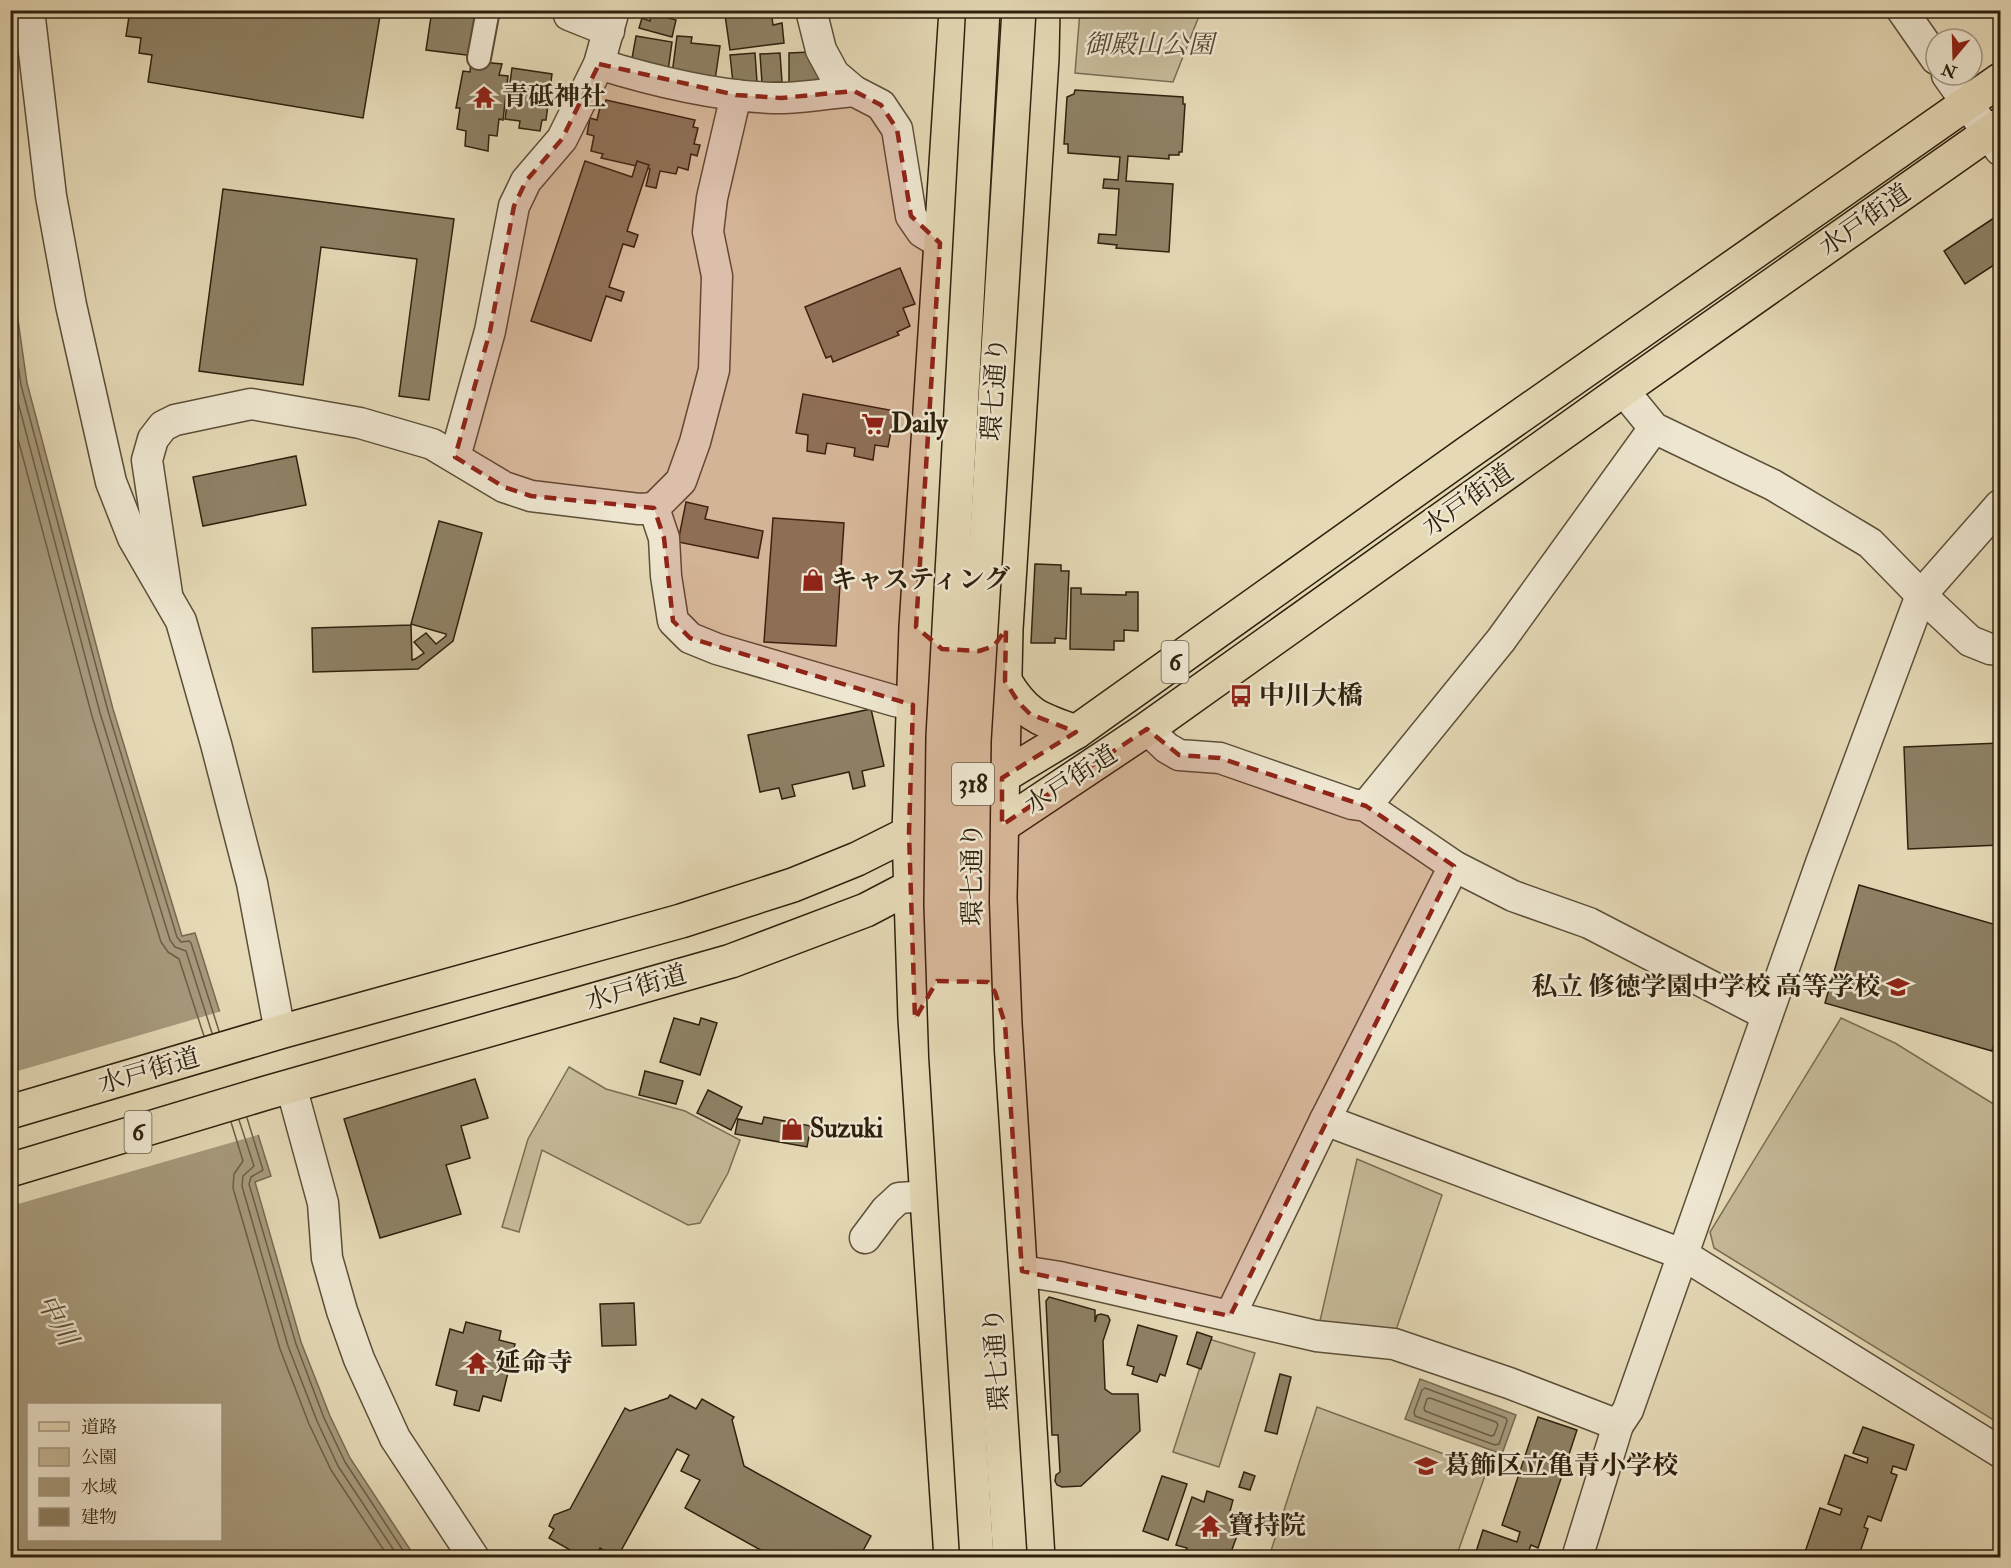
<svg xmlns="http://www.w3.org/2000/svg" width="2011" height="1568" viewBox="0 0 2011 1568" font-family="'IM FELL Double Pica','Noto Serif JP',serif">
<style>
.green{fill:#c6ba99;stroke:#7a6e54;stroke-width:1.5}
.water{fill:#a79a7d;stroke:#776a51;stroke-width:1.5;fill-rule:evenodd}
.pier{fill:#e5d9b6}
.lines{fill:none;stroke-linecap:round;stroke-linejoin:round}
.shore{stroke:#6b5e46;stroke-width:1.5}
.building{fill:#8e8165;stroke:#2f210e;stroke-width:1.5}
.pedestrian-casing{stroke:#5c4f38;stroke-width:26}
.minor-casing{stroke:#5c4f38;stroke-width:33}
.primary-casing{stroke:#2f210e;stroke-width:36}
.trunk-casing{stroke:#2f210e;stroke-width:36}
.pedestrian{stroke:#eee6d0;stroke-width:22}
.minor{stroke:#eee6d0;stroke-width:30}
.primary{stroke:#e5d9b6;stroke-width:33}
.trunk{stroke:#e5d9b6;stroke-width:33}
.primary-bridge-casing{stroke:#2f210e;stroke-width:36;stroke-linecap:butt}
.primary-bridge{stroke:#e5d9b6;stroke-width:33}
.marked{fill:#8f2418;fill-opacity:0.2;stroke:#8f2418;stroke-width:4.5;stroke-dasharray:12 8;stroke-linejoin:round}
.labels{text-anchor:middle;dominant-baseline:central;stroke-width:5;stroke-linejoin:round;paint-order:stroke}
.shield{fill:#eee6d0;stroke:#685c48;stroke-width:1.5}
.shield-label{font-size:24px;font-weight:bold;fill:#2f210e}
.park-label{font-size:26px;font-style:italic;fill:#554731;stroke:#eee6d0}
.poi-label{font-size:26px;font-weight:bold;fill:#2f210e;stroke:#eee6d0;text-anchor:start}
.street-label{font-size:26px;fill:#2f210e;stroke:#eee6d0}
.water-label{font-size:27px;font-style:italic;fill:#594b35;stroke:#eee6d0}
</style>
<rect width="100%" height="100%" fill="#e5d9b6"/>
<filter id="stains"><feTurbulence type="fractalNoise" baseFrequency=".00333" numOctaves="4"/><feColorMatrix values="0 0 0 0 .2 0 0 0 0 .09 0 0 0 0 .02 0 0 0 .5 -.17"/></filter>
<radialGradient id="worn" r=".72"><stop offset=".6" stop-color="#630" stop-opacity="0"/><stop offset="1" stop-color="#630" stop-opacity=".3"/></radialGradient>
<g class="green">
<path d="M1080,11V10L1201,11L1173,82L1075,73Z"/>
<path d="M1841,1018L1895,1043L2000,1108V1424L1714,1248L1710,1232Z"/>
<path d="M569,1067L606,1089L685,1111L740,1140L728,1173L700,1223L688,1225L542,1150L519,1232L502,1227L528,1139Z"/>
<path d="M1357,1159L1442,1195L1395,1333L1320,1321Z"/>
<path d="M1209,1339L1255,1353L1219,1467L1173,1452Z"/>
<path d="M1317,1407L1487,1470L1456,1557H1269Z"/>
</g>
<g class="water">
<path d="M10,264L27,383L113,709L182,936L195,933L271,1176L255,1182L301,1342L330,1416L350,1458L415,1557H11ZM28,1404H220V1540H28Z"/>
<path d="M1420,1379L1516,1415L1502,1454L1405,1419Z"/>
</g>
<path class="pier" d="M222,1011L261,1134L11,1206V1073Z"/>
<g class="lines">
<g class="shore">
<path d="M10,308L21,385L108,711L177,937L181,942L189,941L191,943L219,1031"/>
<path d="M10,363L14,387L100,713L170,940L175,947L186,951L212,1033"/>
<path d="M10,409L92,716L161,942L168,952L179,959L204,1036"/>
<path d="M247,1118L263,1170L251,1177L249,1184L296,1344L324,1418L345,1462L408,1558"/>
<path d="M239,1120L254,1166L243,1176L242,1186L288,1346L317,1421L338,1466L399,1558"/>
<path d="M231,1122L243,1161L234,1174L233,1188L280,1349L309,1424L331,1470L389,1558"/>
<path d="M1425,1388L1506,1418L1507,1421L1499,1444L1495,1445L1415,1416L1414,1412L1422,1390Z"/>
<path d="M1430,1398L1496,1422L1498,1425L1494,1435L1491,1436L1425,1411L1424,1408L1427,1399Z"/>
</g>
</g>
<g class="building">
<path d="M130,10H381L363,118L148,82L152,55L139,53L141,38L126,36Z"/>
<path d="M432,10H480L474,56L426,50Z"/>
<path d="M771,10L773,25L782,23L784,43L730,50L725,15Z"/>
<path d="M651,13L676,20L672,37L639,28L642,18L650,21Z"/>
<path d="M636,36L672,42L668,71L631,64Z"/>
<path d="M677,36L692,37L691,43L720,46L715,80L672,74Z"/>
<path d="M811,52L821,72L820,85L789,86V53Z"/>
<path d="M755,53L757,82L733,83L730,55Z"/>
<path d="M780,53L782,82L762,83L760,54Z"/>
<path d="M471,61L502,64L499,75L508,76L503,120L499,119L497,136L489,135L488,151L465,146L466,131L457,129L460,108H456L463,71L470,72Z"/>
<path d="M512,68L552,74L546,120H542L540,131L519,128L520,121L505,119Z"/>
<path d="M1075,90L1183,97V104H1185L1182,152H1179V155H1169V159L1128,156L1126,181L1173,184L1169,252L1116,248L1117,245L1098,243L1099,234L1116,235L1119,189L1103,188L1104,179L1118,180L1120,157L1068,153V144H1064L1067,97L1074,94Z"/>
<path d="M606,100L695,120L693,127L698,128L694,144L700,145L697,156L691,154L688,170L678,167L676,174L660,171L656,188L646,186L650,169L601,158L603,154L591,151L594,136L587,134L590,118L597,120L601,103L605,104Z"/>
<path d="M585,161L632,177L637,161L649,165L627,231L638,235L634,247L623,244L609,287L624,292L621,301L606,296L591,341L531,321Z"/>
<path d="M223,189L454,219L429,400L399,396L417,259L321,247L303,385L199,371Z"/>
<path d="M2000,214V261L1965,284L1944,251Z"/>
<path d="M900,268L915,304L903,308L910,326L897,332L899,335L833,362L831,356L826,358L805,307Z"/>
<path d="M803,394L895,411L888,447L875,445L873,460L854,456L855,448L827,443L825,454L807,451L808,435L796,433Z"/>
<path d="M296,456L306,505L203,526L193,477Z"/>
<path d="M686,502L708,507L705,519L763,531L758,558L678,542Z"/>
<path d="M773,518L844,523L836,646L764,642Z"/>
<path d="M439,521L482,533L453,641L418,669L313,672L312,628L411,625L412,660L415,659L424,653L414,642L426,633L436,644L446,636V634L411,624Z"/>
<path d="M1035,564L1061,565V571H1069L1066,639L1055,638V643H1031Z"/>
<path d="M1071,588H1081V594L1126,595V592H1138V631L1124,630V641H1114V650L1070,649Z"/>
<path d="M871,709L884,766L862,771L865,786L853,789L849,772L792,785L795,796L782,799L779,788L760,792L748,735Z"/>
<path d="M2000,743V845L1908,849L1904,747Z"/>
<path d="M1859,885L2000,926V1023L1992,1051L1825,1003Z"/>
<path d="M674,1018L699,1025L701,1018L717,1023L700,1075L660,1062Z"/>
<path d="M645,1071L683,1081L676,1104L639,1095Z"/>
<path d="M475,1079L488,1118L461,1126L470,1158L446,1165L461,1214L380,1238L344,1119Z"/>
<path d="M708,1090L742,1107L731,1130L697,1113Z"/>
<path d="M764,1117L811,1126L807,1147L735,1134L738,1119L762,1124Z"/>
<path d="M1049,1297L1095,1310V1322L1097,1315L1101,1314L1108,1316L1110,1320L1103,1341L1105,1389L1112,1394H1138L1140,1431L1081,1486L1062,1487L1057,1485L1055,1481L1056,1475L1060,1472L1058,1435H1052L1046,1301Z"/>
<path d="M634,1303L636,1345L602,1346L600,1304Z"/>
<path d="M466,1322L501,1331L499,1340L515,1344L501,1401L483,1396L479,1411L454,1405L457,1391L436,1385L450,1329L463,1333Z"/>
<path d="M1138,1325L1177,1336L1165,1376L1160,1374L1157,1382L1132,1374L1134,1367L1127,1365Z"/>
<path d="M1197,1332L1212,1337L1201,1369L1187,1364Z"/>
<path d="M1280,1374L1291,1377L1277,1434L1265,1431Z"/>
<path d="M670,1395L696,1409L702,1399L734,1417L732,1420L744,1466L871,1536L859,1558H775L685,1508L700,1480L681,1471L689,1455L677,1449L617,1558L600,1548L596,1556L593,1554L591,1558H584L549,1538L554,1529L549,1526L554,1515L570,1509L625,1408L630,1411L668,1398Z"/>
<path d="M1538,1417L1577,1430L1538,1548L1531,1545L1526,1558H1474L1483,1530L1517,1542L1520,1532L1502,1525Z"/>
<path d="M1863,1427L1914,1445L1906,1470L1893,1466L1891,1473L1897,1475L1881,1521L1868,1516L1864,1527L1868,1529L1858,1558H1803L1820,1508L1840,1515L1842,1509L1828,1504L1845,1455L1867,1463L1868,1458L1853,1453Z"/>
<path d="M1244,1472L1255,1476L1250,1490L1239,1487Z"/>
<path d="M1162,1476L1187,1484L1168,1540L1143,1531Z"/>
<path d="M1207,1491L1233,1500L1230,1511L1244,1516L1229,1558H1184L1187,1548L1176,1545L1192,1497L1204,1502Z"/>
</g>
<g class="lines">
<g class="pedestrian-casing">
<path id="pedestrian" d="M479,58L488,10"/>
</g>
<g class="minor-casing">
<g id="minor">
<path d="M29,10L51,196L71,305L111,482L133,538L181,621L216,744L252,883L280,1032"/>
<path d="M568,10L569,15L609,31"/>
<path d="M811,10L821,50L834,74L854,91L881,105L897,129L911,216L922,232L940,243"/>
<path d="M1902,10L1936,59"/>
<path d="M599,64C653,81 724,98 780,98C804,98 829,93 854,91"/>
<path d="M1947,75L2000,150"/>
<path d="M1623,390L1654,428L1773,485L1870,543L1921,595L1970,641L1990,649L2000,650"/>
<path d="M455,457L490,331L514,206L526,181L562,139L599,64L614,10"/>
<path d="M654,508L681,481L695,442L714,370L717,276L708,232L712,198L736,95"/>
<path d="M167,594L147,460L153,439L163,426L175,420L251,404L360,423L432,444L504,487L531,496L639,509L654,508L664,538L666,576L673,621L690,638L717,649L895,701L913,705"/>
<path d="M1147,729L1167,748L1179,755L1220,758L1352,804L1366,806L1454,866L1513,896L1589,923L1767,1015"/>
<path d="M1366,806L1501,640L1654,428"/>
<path d="M291,1086L323,1203L327,1258L342,1311L359,1359L395,1438L474,1558"/>
<path d="M1325,1120L1682,1254L2000,1452"/>
<path d="M865,1238L886,1210L899,1198L928,1196"/>
<path d="M1022,1271L1060,1277L1316,1336L1394,1344L1509,1383L1618,1425"/>
<path d="M1230,1316L1325,1120L1454,866"/>
<path d="M1577,1558L1618,1425L1628,1410L1821,863L1921,595L2000,505"/>
</g>
</g>
<g class="primary-casing">
<g id="primary">
<path d="M1005,681C1026,716 1039,719 1076,732"/>
<path d="M951,1558L915,1019L909,833L916,627L956,10"/>
<path d="M1038,1558L1005,1024L1000,898L1006,629L1042,58L1043,10"/>
</g>
</g>
<g class="trunk-casing">
<g id="trunk">
<path d="M10,1112L280,1032L681,921L793,885L857,859L909,833L1076,732L1466,454L2000,80"/>
<path d="M10,1170L266,1093L731,961L866,910L910,887L1147,729L1623,390L2000,125"/>
</g>
</g>
<use href="#pedestrian" class="pedestrian"/>
<use href="#minor" class="minor"/>
<use href="#primary" class="primary"/>
<use href="#trunk" class="trunk"/>
<g class="primary-bridge-casing">
<g id="primary-bridge">
<path d="M977,1558L946,1056L941,905L943,737L983,10"/>
<path d="M1010,1558L977,1051L972,902L974,741L1019,10"/>
</g>
</g>
<use href="#primary-bridge" class="primary-bridge"/>
</g>
<path class="marked" d="M599,64L736,95L781,98L854,91L881,105L897,129L911,216L940,243L916,627L942,649L979,651L994,646L1006,629L1005,681L1019,703L1030,714L1076,732L1002,778V825L1147,729L1179,755L1220,758L1366,806L1454,866L1230,1316L1022,1271L1005,1024L995,992L988,982L937,981L915,1019L909,833L913,705L690,638L673,621L664,538L654,508L531,496L504,487L455,457L490,331L514,206L526,181L562,139Z"/>
<defs>
<g id="temple-bare" transform="scale(1.8)"><path d="M0-6L5-2H3V0L6.5 2.5H4V6H1.5V3h-3V6H-4V2.5H-6.5L-3 0V-2H-5Z" fill="#8f2418" stroke="#eee6d0" stroke-width="2.5" paint-order="stroke"/></g>
<g id="supermarket-bare" transform="scale(1.8)"><path d="M-6-5.5h2.5l.6 2H6L4.5 2H-2.5L-4.4-4H-6ZM-1.5 3.2a1.3 1.3 0 1 0 .1 0ZM3 3.2a1.3 1.3 0 1 0 .1 0Z" fill="#8f2418" stroke="#eee6d0" stroke-width="2.5" paint-order="stroke"/></g>
<g id="shop-bare" transform="scale(1.8)"><path d="M-5-2.5h2.3a2.7 3.5 0 0 1 5.4 0H5L5.5 6h-11ZM-1.5-2.5h3a1.5 2.3 0 0 0-3 0Z" fill="#8f2418" stroke="#eee6d0" stroke-width="2.5" paint-order="stroke"/></g>
<g id="bus-bare" transform="scale(1.8)"><path d="M-5-6H5V4H4V6H2V4H-2V6H-4V4H-5ZM-3.5-4V0h7V-4ZM-3.5 1.2v1.5H-2V1.2ZM2 1.2v1.5H3.5V1.2Z" fill="#8f2418" stroke="#eee6d0" stroke-width="2.5" paint-order="stroke"/></g>
<g id="school-bare" transform="scale(1.8)"><path d="M0-5L7-2L0 1L-7-2ZM-4 1L0 2.5L4 1V4Q0 6-4 4Z" fill="#8f2418" stroke="#eee6d0" stroke-width="2.5" paint-order="stroke"/></g>
</defs>
<g fill-rule="evenodd">
<use href="#temple-bare" x="484" y="97"/>
<use href="#supermarket-bare" x="873" y="424"/>
<use href="#shop-bare" x="813" y="580"/>
<use href="#bus-bare" x="1241" y="696"/>
<use href="#school-bare" x="1898" y="987"/>
<use href="#shop-bare" x="792" y="1129"/>
<use href="#temple-bare" x="477" y="1363"/>
<use href="#school-bare" x="1426" y="1466"/>
<use href="#temple-bare" x="1210" y="1526"/>
</g>
<g class="labels">
<g class="shield">
<rect x="1161.5" y="641" width="27" height="42" rx="4.5"/>
<rect x="952" y="763" width="42" height="42" rx="4.5"/>
<rect x="124.5" y="1111" width="27" height="42" rx="4.5"/>
</g>
<g class="shield-label">
<text x="1175" y="662">6</text>
<text x="973" y="784">318</text>
<text x="138" y="1132">6</text>
</g>
<g class="park-label">
<text x="1149" y="45">御殿山公園</text>
</g>
<g class="poi-label">
<text x="502" y="97">青砥神社</text>
<text x="891" y="424">Daily</text>
<text x="831" y="580">キャスティング</text>
<text x="1259" y="696">中川大橋</text>
<text x="1880" y="987" text-anchor="end">私立 修徳学園中学校 高等学校</text>
<text x="810" y="1129">Suzuki</text>
<text x="495" y="1363">延命寺</text>
<text x="1444" y="1466">葛飾区立亀青小学校</text>
<text x="1228" y="1526">寶持院</text>
</g>
<g class="street-label">
<text transform="translate(1865 220) rotate(-35)">水戸街道</text>
<text transform="translate(995 389) rotate(-86)">環七通り</text>
<text transform="translate(1468 500) rotate(-35)">水戸街道</text>
<text transform="translate(1071 780) rotate(-33)">水戸街道</text>
<text transform="translate(973 874) rotate(-90)">環七通り</text>
<text transform="translate(636 988) rotate(-16)">水戸街道</text>
<text transform="translate(149 1071) rotate(-16)">水戸街道</text>
<text transform="translate(997 1359) rotate(-94)">環七通り</text>
</g>
<g class="water-label">
<text transform="translate(57 1320) rotate(61)">中川</text>
</g>
</g>
<rect width="2011" height="1568" fill="none" stroke="#e5d9b6" stroke-width="36"/>
<rect x="12" y="12" width="1987" height="1544" fill="none" stroke="#2f210e" stroke-width="3"/>
<rect x="18" y="18" width="1975" height="1532" fill="none" stroke="#2f210e" stroke-width="1.5"/>
<rect x="27" y="1403" width="195" height="138" fill="#eee6d0" stroke="#a29782" stroke-width="1.5"/>
<rect x="39" y="1422" width="30" height="9" fill="#e5d9b6" stroke="#a29782" stroke-width="1.5"/>
<text x="81" y="1433" font-size="18" fill="#2f210e">道路</text>
<rect x="39" y="1448" width="30" height="18" fill="#c6ba99" stroke="#a29782" stroke-width="1.5"/>
<text x="81" y="1463" font-size="18" fill="#2f210e">公園</text>
<rect x="39" y="1478" width="30" height="18" fill="#a79a7d" stroke="#a29782" stroke-width="1.5"/>
<text x="81" y="1493" font-size="18" fill="#2f210e">水域</text>
<rect x="39" y="1508" width="30" height="18" fill="#8e8165" stroke="#a29782" stroke-width="1.5"/>
<text x="81" y="1523" font-size="18" fill="#2f210e">建物</text>
<g transform="translate(1954 57) rotate(199)"><circle r="28" fill="#eee6d0" stroke="#a29782" stroke-width="1.5"/>
<path d="M0-4.5L10 22L0 15L-10 22Z" fill="#8f2418"/>
<text y="-9" font-size="16" font-weight="bold" text-anchor="middle" fill="#2f210e">N</text>
</g>
<rect width="100%" height="100%" filter="url(#stains)"/>
<rect width="100%" height="100%" fill="url(#worn)"/>
</svg>
